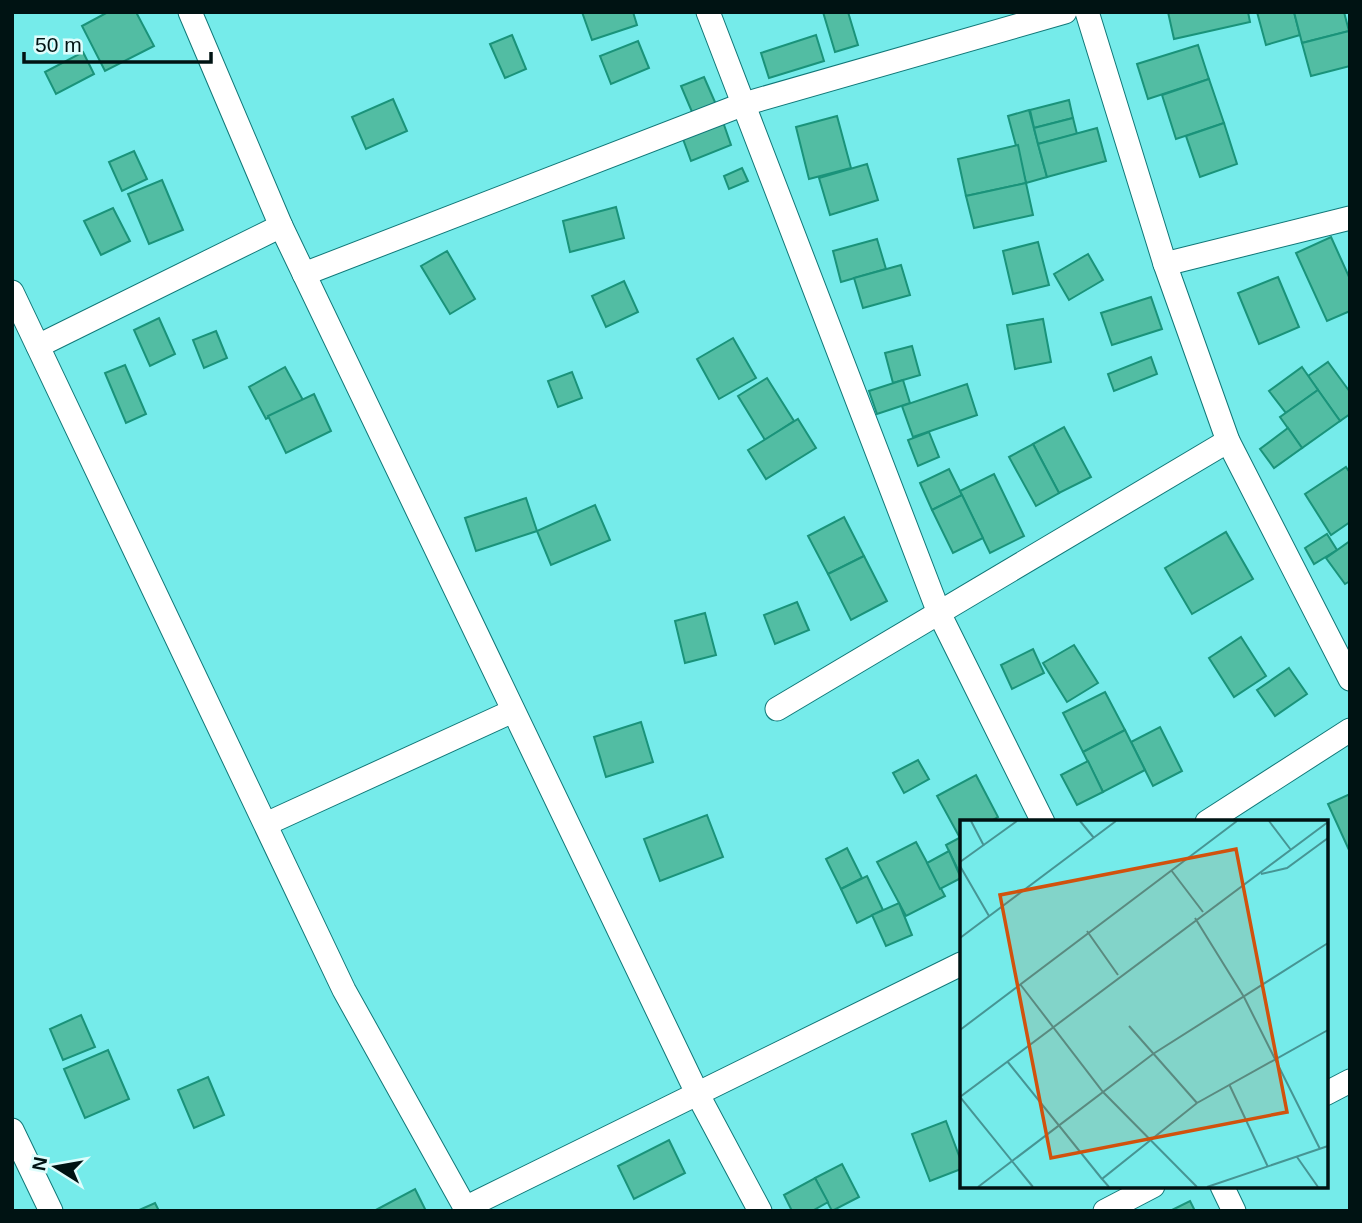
<svg xmlns="http://www.w3.org/2000/svg" width="1362" height="1223" viewBox="0 0 1362 1223" font-family="Helvetica,sans-serif">
<style>
.building{fill:#52bda3;stroke:#1a937a;stroke-width:2}
.lines{fill:none;stroke-linecap:round;stroke-linejoin:round}
.street-casing{stroke:#107878;stroke-width:25}
.street{stroke:#fff;stroke-width:23}
.inset-road{fill:none;stroke:#469594;stroke-width:2}
.view{fill:#d1520d;fill-opacity:0.15;stroke:#d1520d;stroke-width:3.5}
.inset-edge{fill:none;stroke:#001313;stroke-width:3.5}
</style>
<rect width="100%" height="100%" fill="#75ebea"/>
<g class="building">
<path d="M108,12H136L154,46L105,71L82,26Z"/>
<path d="M582,12H633L637,25L592,40Z"/>
<path d="M823,12H848L858,45L835,52Z"/>
<path d="M1168,12H1248L1250,22L1174,39Z"/>
<path d="M1257,12H1294L1300,35L1266,45Z"/>
<path d="M1294,12H1344L1349,31L1302,43Z"/>
<path d="M1349,31L1350,66L1311,76L1302,43Z"/>
<path d="M512,35L526,69L505,78L490,44Z"/>
<path d="M816,35L824,61L769,78L761,53Z"/>
<path d="M638,41L649,68L611,84L600,56Z"/>
<path d="M1198,45L1209,79L1148,99L1137,64Z"/>
<path d="M83,52L94,74L56,94L45,72Z"/>
<path d="M704,77L718,109L695,119L681,86Z"/>
<path d="M1209,79L1224,123L1176,139L1162,95Z"/>
<path d="M393,99L407,131L366,149L352,117Z"/>
<path d="M1069,100L1073,118L1034,128L1030,110Z"/>
<path d="M1029,110L1047,177L1026,183L1008,116Z"/>
<path d="M837,116L851,168L809,179L796,127Z"/>
<path d="M1073,118L1077,134L1038,144L1034,128Z"/>
<path d="M723,122L731,145L691,161L683,139Z"/>
<path d="M1224,123L1237,164L1200,177L1186,136Z"/>
<path d="M1097,128L1106,161L1047,177L1038,144Z"/>
<path d="M1018,145L1026,183L966,196L958,159Z"/>
<path d="M134,151L147,179L122,191L109,162Z"/>
<path d="M867,164L878,200L830,215L819,178Z"/>
<path d="M742,168L748,181L729,189L724,176Z"/>
<path d="M162,180L183,230L149,244L128,194Z"/>
<path d="M1026,183L1033,215L974,228L966,196Z"/>
<path d="M616,207L624,238L570,252L563,221Z"/>
<path d="M113,208L130,241L101,255L84,221Z"/>
<path d="M1331,237L1350,279V311L1327,321L1296,253Z"/>
<path d="M877,239L886,269L841,282L833,251Z"/>
<path d="M1038,242L1049,285L1013,294L1003,251Z"/>
<path d="M447,251L475,299L450,314L421,266Z"/>
<path d="M1088,254L1103,280L1069,300L1054,274Z"/>
<path d="M901,265L910,295L863,308L854,278Z"/>
<path d="M1278,277L1299,327L1259,344L1238,293Z"/>
<path d="M624,281L638,312L606,327L592,296Z"/>
<path d="M1151,297L1162,329L1112,345L1101,313Z"/>
<path d="M159,318L175,354L150,366L134,330Z"/>
<path d="M1043,319L1051,362L1015,369L1007,325Z"/>
<path d="M216,331L227,358L204,368L193,340Z"/>
<path d="M733,338L756,378L719,399L697,359Z"/>
<path d="M912,346L920,375L893,383L885,353Z"/>
<path d="M1151,357L1157,374L1114,391L1108,374Z"/>
<path d="M1328,362L1350,392V414L1340,421L1308,376Z"/>
<path d="M125,365L146,414L126,423L105,373Z"/>
<path d="M285,367L303,400L266,419L249,387Z"/>
<path d="M1302,367L1318,390L1286,413L1269,391Z"/>
<path d="M572,372L582,398L558,407L548,381Z"/>
<path d="M767,378L794,421L765,440L738,396Z"/>
<path d="M903,380L910,403L877,414L869,391Z"/>
<path d="M967,384L977,415L913,437L902,406Z"/>
<path d="M1318,390L1340,421L1302,448L1280,417Z"/>
<path d="M314,394L331,431L286,453L268,416Z"/>
<path d="M798,419L816,448L766,479L748,450Z"/>
<path d="M1064,427L1091,477L1059,493L1033,444Z"/>
<path d="M1288,428L1302,448L1274,468L1260,449Z"/>
<path d="M929,432L939,457L918,466L908,440Z"/>
<path d="M1033,444L1059,493L1036,506L1009,457Z"/>
<path d="M1346,467L1350,473V522L1331,535L1305,494Z"/>
<path d="M949,469L962,495L932,510L920,483Z"/>
<path d="M994,474L1024,536L990,553L960,491Z"/>
<path d="M962,495L983,538L953,553L932,510Z"/>
<path d="M526,498L537,531L476,551L465,518Z"/>
<path d="M595,505L610,540L551,565L537,531Z"/>
<path d="M844,517L864,556L828,574L808,536Z"/>
<path d="M1226,532L1253,579L1192,614L1165,568Z"/>
<path d="M1327,534L1337,550L1314,564L1305,548Z"/>
<path d="M1350,541V581L1345,584L1326,558Z"/>
<path d="M864,556L887,601L851,620L828,574Z"/>
<path d="M797,602L809,630L775,644L764,615Z"/>
<path d="M705,613L716,655L685,663L675,621Z"/>
<path d="M1241,637L1266,676L1234,697L1209,658Z"/>
<path d="M1074,645L1098,683L1067,702L1043,663Z"/>
<path d="M1033,649L1044,673L1012,689L1001,665Z"/>
<path d="M1289,668L1307,694L1275,716L1257,690Z"/>
<path d="M1105,692L1125,730L1083,752L1063,713Z"/>
<path d="M641,722L653,762L606,777L594,737Z"/>
<path d="M1160,727L1182,771L1153,786L1131,742Z"/>
<path d="M1125,730L1145,770L1103,792L1083,752Z"/>
<path d="M918,760L929,779L904,793L893,773Z"/>
<path d="M1088,761L1103,792L1077,805L1061,775Z"/>
<path d="M976,775L998,817L989,822H961L960,838L937,796Z"/>
<path d="M1350,794V849L1349,850L1328,804Z"/>
<path d="M707,815L723,857L660,881L644,839Z"/>
<path d="M961,837V876L946,845Z"/>
<path d="M916,842L945,896L906,916L877,862Z"/>
<path d="M847,848L862,878L841,889L826,859Z"/>
<path d="M949,851L961,878L940,889L927,863Z"/>
<path d="M867,876L883,910L857,923L841,889Z"/>
<path d="M899,903L912,935L886,946L872,915Z"/>
<path d="M81,1015L95,1047L63,1060L50,1029Z"/>
<path d="M108,1050L129,1099L85,1118L64,1069Z"/>
<path d="M208,1077L224,1115L194,1128L178,1090Z"/>
<path d="M946,1121L961,1161V1169L930,1181L912,1134Z"/>
<path d="M669,1140L685,1173L634,1199L618,1166Z"/>
<path d="M842,1164L859,1197L832,1211L815,1178Z"/>
<path d="M815,1178L828,1202L812,1211H792L784,1195Z"/>
<path d="M415,1189L426,1211H374Z"/>
<path d="M1190,1201L1195,1211H1170Z"/>
<path d="M155,1203L159,1211H137Z"/>
</g>
<g class="lines">
<g class="street-casing">
<g id="street">
<path d="M190,12L281,226L698,1095L760,1211"/>
<path d="M708,12L939,613L1043,822"/>
<path d="M1087,12L1165,264L1228,441L1350,679"/>
<path d="M1165,264L1350,218"/>
<path d="M304,274L744,104L1065,12"/>
<path d="M12,292L344,990L467,1211"/>
<path d="M38,346L281,226"/>
<path d="M777,709L1228,441"/>
<path d="M1207,822L1350,730"/>
<path d="M266,824L513,711"/>
<path d="M1325,1094L1350,1081"/>
<path d="M12,1130L51,1211"/>
<path d="M1222,1186L1234,1211"/>
<path d="M465,1208L961,964"/>
<path d="M1105,1211L1153,1186"/>
</g>
</g>
<use href="#street" class="street"/>
</g>
<g transform="translate(960 820)">
<rect width="368" height="368" fill="#75ebea"/>
<path class="inset-road" d="M11,1L24,26M120,1L134,18M309,1L331,30M0,42L57,1M0,46L29,96M211,50L243,92M301,54L327,48L368,18M235,98L284,177L360,329M127,111L158,155M0,118L156,1M60,164L143,272L237,367M169,206L237,283M0,210L277,1M47,241L142,359M269,264L308,347M337,337L358,367M18,367L193,234L368,123M73,367L0,277L368,2M149,367L142,359L237,283L368,210M247,367L368,326"/>
<path class="view" d="M276,29L327,292L91,338L40,75Z"/>
<rect width="368" height="368" class="inset-edge"/>
</g>
<rect width="1362" height="1223" fill="none" stroke="#001313" stroke-width="28"/>
<g transform="translate(56 1167) rotate(281)" stroke="#defdfc" stroke-width="5" paint-order="stroke">
<path d="M0-5L12 26L0 18L-12 26Z" fill="#001313"/>
<text y="-10" font-size="19" font-weight="bold" text-anchor="middle" fill="#001313">N</text>
</g>
<path d="M24 52v10h187v-10" fill="none" stroke="#001313" stroke-width="3.5"/>
<text x="35" y="52" font-size="21" fill="#001313" stroke="#defdfc" stroke-width="5" paint-order="stroke">50 m</text>
</svg>
